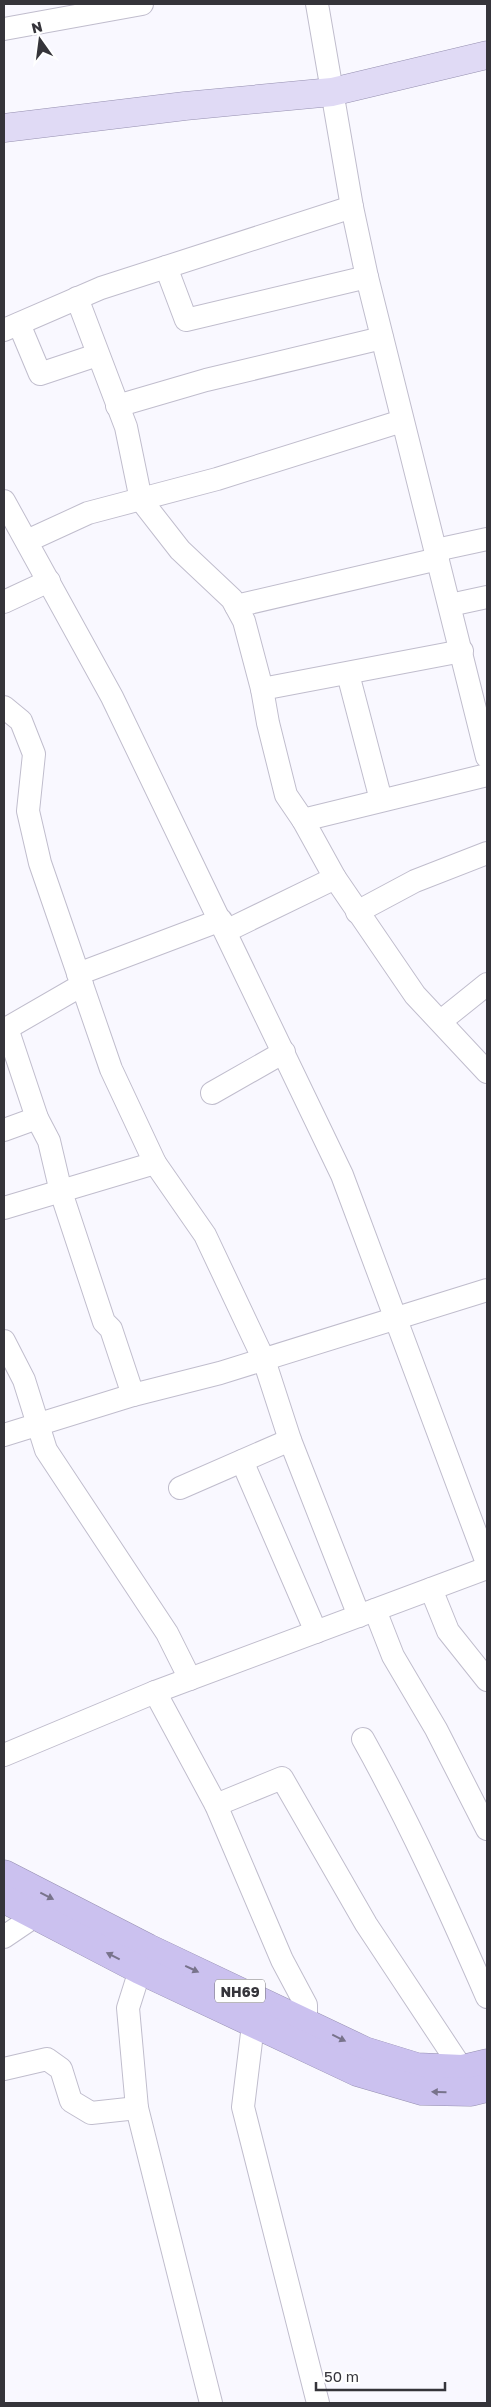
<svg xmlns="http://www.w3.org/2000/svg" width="491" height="2407" viewBox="0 0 491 2407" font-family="'Golos Text',sans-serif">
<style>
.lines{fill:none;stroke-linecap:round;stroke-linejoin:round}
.minor-casing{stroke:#c0bdcd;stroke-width:24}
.major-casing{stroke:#9690b0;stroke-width:29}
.highway-casing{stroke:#9690b0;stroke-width:29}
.minor{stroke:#fff;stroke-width:22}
.major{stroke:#e0daf5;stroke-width:28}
.highway{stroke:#cbc1ef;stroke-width:28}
.oneway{fill:#78738b}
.labels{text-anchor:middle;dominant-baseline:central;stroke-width:4;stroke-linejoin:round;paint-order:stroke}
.shield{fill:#fff;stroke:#727175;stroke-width:1}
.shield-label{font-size:14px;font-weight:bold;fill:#35343a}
</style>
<rect width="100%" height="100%" fill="#f9f8ff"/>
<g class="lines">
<g class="minor-casing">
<g id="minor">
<path d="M317,4L352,207L367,277L487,757"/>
<path d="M4,29L142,4"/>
<path d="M166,267L186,320L367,277"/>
<path d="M77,298L126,427L141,500L180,550L232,599L244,621L262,689L268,723L286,795L303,820L335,878L415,995L487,1072"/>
<path d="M19,324L40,374L97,355"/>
<path d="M4,330L101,288L352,207"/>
<path d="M117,406L206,380L382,338"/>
<path d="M4,501L112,697L342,1175L487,1563"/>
<path d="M27,541L88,513L217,479L402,421"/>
<path d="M436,550L487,539"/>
<path d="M4,602L49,581"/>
<path d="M450,605L487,597"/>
<path d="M236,606L438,559"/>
<path d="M348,674L381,800"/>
<path d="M262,689L462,651"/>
<path d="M4,707L21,721L34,754L28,811L40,863L111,1069L155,1163L205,1235L264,1360L290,1440L359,1616"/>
<path d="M303,820L487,775"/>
<path d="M357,912L415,881L487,853"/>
<path d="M226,931L335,878"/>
<path d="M78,974L221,920"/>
<path d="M441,1021L487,984"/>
<path d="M7,1028L37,1118L49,1141L61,1192L104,1322L111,1329L133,1395"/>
<path d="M4,1030L82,985"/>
<path d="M212,1093L284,1052"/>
<path d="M4,1130L37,1118"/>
<path d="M4,1208L155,1163"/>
<path d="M4,1341L24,1380L46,1450L167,1633L190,1679"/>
<path d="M4,1435L133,1395L220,1373L487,1290"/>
<path d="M242,1461L316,1632"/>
<path d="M180,1488L290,1440"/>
<path d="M431,1589L448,1631L487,1680"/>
<path d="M375,1610L393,1656L436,1729L487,1829"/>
<path d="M155,1692L216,1805L282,1960L306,2005V2022"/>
<path d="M363,1739C410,1823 449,1910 487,1997"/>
<path d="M4,1755L155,1692L487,1568"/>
<path d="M216,1805L282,1778L366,1924L462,2069"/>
<path d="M4,1937L35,1916"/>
<path d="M140,1970L128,2008L137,2108L211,2403"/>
<path d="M253,2025L243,2107L318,2403"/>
<path d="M4,2069L47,2059L61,2069L71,2101L91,2113L137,2108"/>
</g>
</g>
<g class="major-casing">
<path id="major" d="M4,128L185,106L332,92L487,55"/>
</g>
<g class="highway-casing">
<g id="highway">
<path d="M4,1874L148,1948L365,2051L417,2067L462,2069L487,2063"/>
<path d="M4,1899L140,1970L357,2072L422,2091L471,2092L487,2088"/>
</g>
</g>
<use href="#minor" class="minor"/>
<use href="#major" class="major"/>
<use href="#highway" class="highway"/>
</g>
<defs><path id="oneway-solid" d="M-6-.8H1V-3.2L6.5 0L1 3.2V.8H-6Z" transform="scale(1.25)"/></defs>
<g class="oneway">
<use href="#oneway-solid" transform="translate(47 1896) rotate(27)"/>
<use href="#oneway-solid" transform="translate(113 1956) rotate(-153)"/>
<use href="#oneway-solid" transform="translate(192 1969) rotate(25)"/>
<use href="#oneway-solid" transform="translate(339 2038) rotate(26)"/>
<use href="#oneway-solid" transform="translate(439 2092) rotate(-179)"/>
</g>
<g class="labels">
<rect class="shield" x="215" y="1979.5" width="50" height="23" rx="4"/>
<g class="shield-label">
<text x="240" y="1991">NH69</text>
</g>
</g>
<rect width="491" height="2407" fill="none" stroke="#35343a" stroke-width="10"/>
<g transform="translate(40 40) rotate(346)" stroke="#ffffff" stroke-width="4" paint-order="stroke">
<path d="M0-4L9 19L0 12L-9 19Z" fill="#35343a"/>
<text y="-8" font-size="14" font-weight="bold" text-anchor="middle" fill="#35343a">N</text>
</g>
<path d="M316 2382v8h129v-8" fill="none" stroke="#35343a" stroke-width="2.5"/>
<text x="324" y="2382" font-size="15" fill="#35343a" stroke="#ffffff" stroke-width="4" paint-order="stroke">50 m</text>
</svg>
